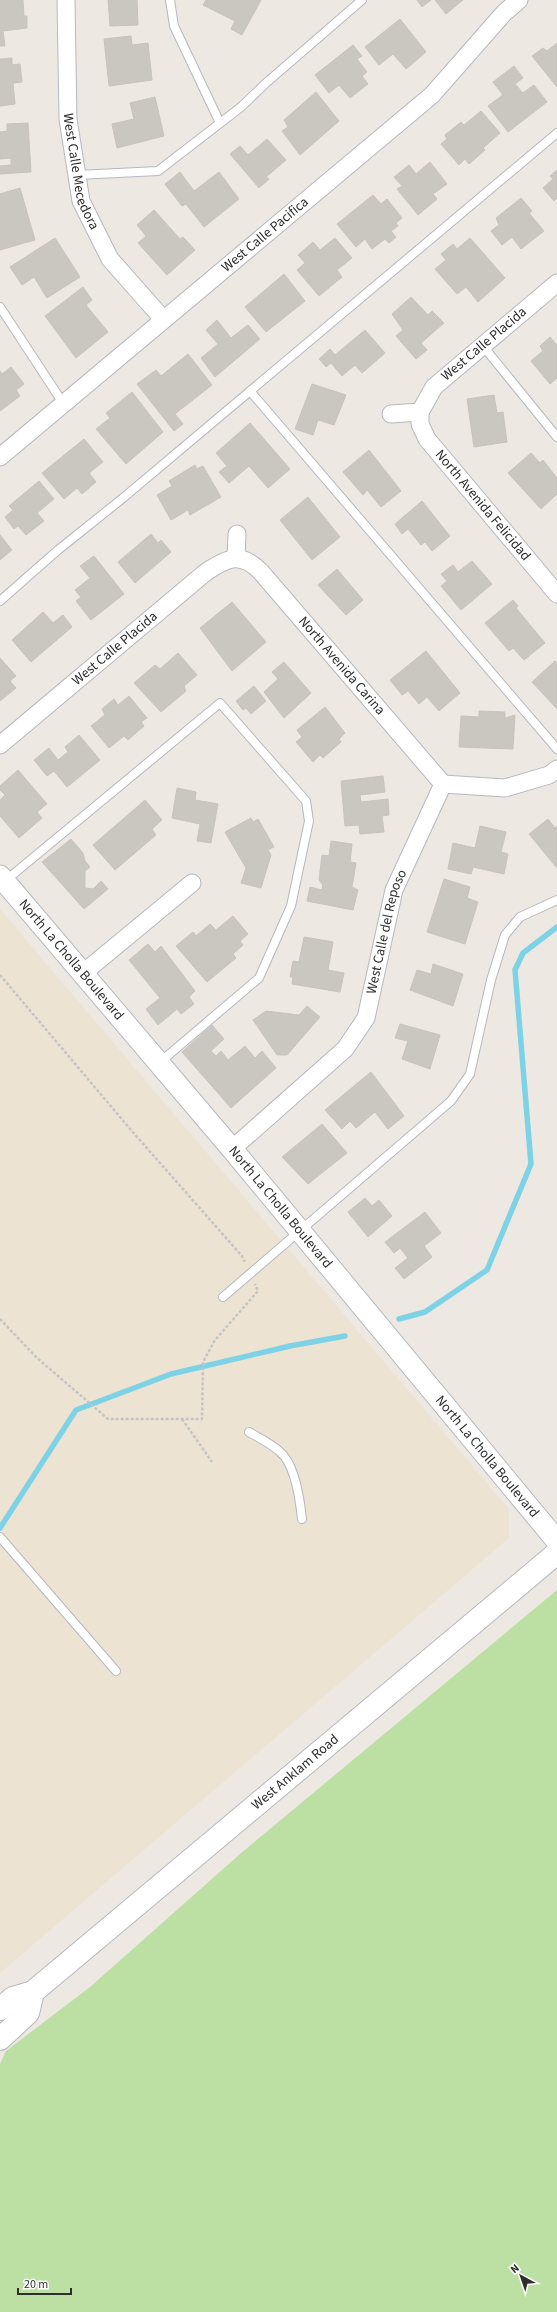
<svg xmlns="http://www.w3.org/2000/svg" width="557" height="2312" viewBox="0 0 557 2312" font-family="'Source Sans 3',sans-serif">
<style>
.education{fill:#ede3d3}
.green{fill:#bcdfa3}
.lines{fill:none;stroke-linecap:round;stroke-linejoin:round}
.stream{stroke:#7ed2e6;stroke-width:5.5}
.building{fill:#cac6c0;stroke:#c9c3bb}
.service-casing{stroke:#b5b8c0;stroke-width:10}
.minor-casing{stroke:#b5b8c0;stroke-width:19}
.tertiary-casing{stroke:#b5b8c0;stroke-width:23}
.secondary-casing{stroke:#b5b8c0;stroke-width:24}
.path{stroke:#c4c4c4;stroke-width:2.5;stroke-dasharray:3 2;stroke-linecap:butt}
.service{stroke:#fff;stroke-width:8}
.minor{stroke:#fff;stroke-width:17}
.tertiary{stroke:#fff;stroke-width:21}
.secondary{stroke:#fff;stroke-width:22}
.labels{text-anchor:middle;dominant-baseline:central;stroke-width:3;stroke-linejoin:round;paint-order:stroke}
.street-label{font-size:14px;fill:#2e2e2e;stroke:#fff}
</style>
<rect width="100%" height="100%" fill="#eee8e2"/>
<path class="education" d="M0,909L509,1509V1538L0,1973Z"/>
<path class="green" d="M557,1590V2312H0V2064L6,2051L90,1987L240,1854Z"/>
<g class="lines">
<g class="stream">
<path d="M399,1319L425,1312L487,1270L531,1164L515,970L523,953L557,927"/>
<path d="M0,1528L76,1410L171,1374L290,1346L345,1336"/>
</g>
</g>
<g class="building">
<path d="M0,0H23L24,16H27V28L3,31L5,46H0Z"/>
<path d="M108,0H137L138,25L110,26Z"/>
<path d="M206,0H261L242,35L231,29L235,21L203,5Z"/>
<path d="M417,0H431L422,7Z"/>
<path d="M435,0H463L446,14Z"/>
<path d="M400,19L426,52L406,69L393,54L379,65L365,47Z"/>
<path d="M131,36L132,45L148,43L152,80L109,86L104,39Z"/>
<path d="M557,43V87L532,56L543,48L547,51Z"/>
<path d="M353,45L362,56L357,59L367,72L362,76L368,84L350,98L339,85L329,93L315,75Z"/>
<path d="M12,58V65L20,64L22,82L13,83L15,104L0,106V59Z"/>
<path d="M514,66L523,78L515,84L523,93L534,85L547,102L508,132L488,106L503,95L493,82Z"/>
<path d="M316,92L339,121L300,155L282,131L288,127L284,120Z"/>
<path d="M155,97L164,136L117,148L112,124L134,119L130,103Z"/>
<path d="M481,111L500,133L483,148L485,150L469,164L465,159L459,165L441,144L447,139L445,135L461,122L464,125Z"/>
<path d="M28,123L31,172L0,174V166L11,165V158L0,159V132L7,131V124Z"/>
<path d="M267,139L286,160L266,177L269,179L259,188L230,154L240,146L248,155Z"/>
<path d="M430,162L447,184L433,194L437,199L418,215L397,189L402,186L394,177L409,165L416,174Z"/>
<path d="M557,170V198L554,201L543,188L553,179L550,176Z"/>
<path d="M180,172L194,191L219,172L239,199L204,227L186,204L182,206L165,184Z"/>
<path d="M20,188L35,240L0,250V194Z"/>
<path d="M373,195L381,204L387,199L402,218L396,223L398,226L391,231L396,237L389,243L385,239L372,249L365,239L356,247L337,224Z"/>
<path d="M521,198L532,211L529,213L544,231L521,249L512,237L502,245L491,231L499,225L496,218Z"/>
<path d="M154,210L180,239L183,237L195,250L167,275L138,243L146,236L137,225Z"/>
<path d="M55,238L80,277L47,298L34,277L22,285L10,267Z"/>
<path d="M335,238L352,258L337,270L342,277L319,296L297,270L305,263L298,255L313,242L320,250Z"/>
<path d="M470,238L505,278L478,302L466,287L457,294L435,269L446,260L441,254L453,244L457,249Z"/>
<path d="M284,274L305,301L266,332L245,307Z"/>
<path d="M83,287L92,300L86,305L108,332L76,358L45,316Z"/>
<path d="M411,297L428,315L432,311L444,323L421,343L427,350L416,359L396,336L403,330L392,314Z"/>
<path d="M217,320L231,338L248,325L260,339L215,377L201,358L218,344L206,330Z"/>
<path d="M365,330L385,353L362,373L355,365L342,376L331,363L326,367L319,359L330,349L335,355Z"/>
<path d="M550,337L557,345V378L550,384L531,361L543,351L540,346Z"/>
<path d="M188,354L212,385L175,414L183,424L174,431L137,384L156,370L161,376Z"/>
<path d="M11,367L24,384L16,390L20,396L0,411V371L2,374Z"/>
<path d="M312,384L346,395L334,425L318,420L313,435L295,429Z"/>
<path d="M132,392L163,432L126,464L96,429L110,418L106,413Z"/>
<path d="M494,395L497,413L503,412L507,442L474,447L467,399Z"/>
<path d="M250,423L290,469L268,488L249,466L229,483L219,472L227,466L216,453Z"/>
<path d="M84,439L103,462L89,473L96,482L82,494L77,488L64,499L42,473Z"/>
<path d="M369,450L401,491L381,507L367,490L363,495L343,472Z"/>
<path d="M531,453L540,463L543,460L557,478V494L541,509L508,473Z"/>
<path d="M195,465L197,469L203,466L221,497L190,515L188,510L171,520L157,495L172,486L169,481Z"/>
<path d="M39,481L54,499L37,513L44,521L26,535L18,526L14,529L5,517L13,510L9,506Z"/>
<path d="M308,497L340,537L312,560L280,520Z"/>
<path d="M422,501L450,536L432,551L425,542L421,545L408,529L402,534L395,524Z"/>
<path d="M151,534L158,543L161,540L171,552L135,583L118,562Z"/>
<path d="M0,535L12,550L0,560Z"/>
<path d="M94,556L124,594L91,620L76,601L81,597L75,590L90,578L80,566Z"/>
<path d="M472,561L492,584L461,610L441,586L447,581L441,574L453,565L458,572Z"/>
<path d="M337,569L363,600L346,615L318,585Z"/>
<path d="M513,600L518,606L516,608L545,643L524,660L513,648L509,651L485,623Z"/>
<path d="M232,602L266,642L232,671L200,628Z"/>
<path d="M43,612L53,623L63,615L72,627L31,662L12,640Z"/>
<path d="M426,651L460,693L439,711L427,697L419,704L408,691L402,695L390,680Z"/>
<path d="M178,653L197,675L184,686L186,691L161,712L134,683L155,665L160,669Z"/>
<path d="M0,658L16,676L10,681L16,688L0,701Z"/>
<path d="M555,661L557,663V709L532,682Z"/>
<path d="M284,662L311,693L284,718L264,692L278,679L272,672Z"/>
<path d="M254,686L266,701L251,714L246,708L243,710L236,701Z"/>
<path d="M129,696L147,718L141,722L144,726L128,740L124,736L109,748L91,726L105,715L102,709L114,699L118,705Z"/>
<path d="M325,707L345,733L339,739L341,742L323,758L320,755L313,762L296,742L302,737L297,730Z"/>
<path d="M479,711L505,712V718L515,715L513,749L459,747L461,716L479,717Z"/>
<path d="M79,735L100,760L67,787L54,771L47,776L34,760L49,748L58,760L68,752L65,747Z"/>
<path d="M18,770L47,804L37,812L42,818L19,838L0,816V800L5,795L0,790V786Z"/>
<path d="M383,776L385,792L360,795L361,802L388,799L389,815L382,816L384,832L360,834L359,825L345,826L341,781Z"/>
<path d="M177,788L196,792L195,800L218,804L211,843L197,841L200,824L172,818Z"/>
<path d="M145,800L162,820L152,829L156,835L115,870L93,845Z"/>
<path d="M251,818L253,822L258,819L274,847L268,850L271,855L261,888L241,883L246,868L225,832Z"/>
<path d="M548,819L555,828L557,826V868L529,834Z"/>
<path d="M480,826L506,832L501,852L508,854L504,874L473,867L471,874L448,869L453,843L475,848Z"/>
<path d="M71,839L83,853L85,861L90,867L85,871V888L93,889L101,881L108,889L84,909L42,862Z"/>
<path d="M331,841L352,844L350,862L356,863L352,887L358,890L353,910L307,901L310,887L322,890L323,885L319,880L322,855L329,856Z"/>
<path d="M444,879L470,887L467,898L478,902L465,944L427,932Z"/>
<path d="M233,916L248,934L240,941L243,945L233,954L236,958L207,982L176,946L193,932L196,936L210,924L216,930Z"/>
<path d="M304,937L333,942L328,970L344,973L340,992L292,984L293,977H290L293,961L299,962Z"/>
<path d="M148,944L155,952L161,946L195,991L189,997L194,1004L181,1014L177,1009L158,1025L146,1009L160,998L129,960Z"/>
<path d="M433,964L463,974L453,1006L410,990L417,970L431,974Z"/>
<path d="M307,1006L320,1017L287,1055H277L253,1020L266,1011L299,1015Z"/>
<path d="M400,1024L440,1035L430,1069L402,1059L408,1041L395,1038Z"/>
<path d="M212,1025L224,1039L211,1051L216,1056L221,1051L228,1060L245,1046L255,1058L262,1051L276,1068L231,1108L182,1052Z"/>
<path d="M371,1072L404,1116L388,1129L375,1112L356,1128L350,1121L342,1129L325,1110Z"/>
<path d="M322,1124L347,1153L308,1184L282,1157Z"/>
<path d="M365,1198L372,1206L379,1200L392,1216L368,1237L348,1212Z"/>
<path d="M425,1212L441,1233L424,1246L432,1257L404,1279L395,1268L408,1258L400,1248L394,1253L385,1242Z"/>
</g>
<g class="lines">
<g class="service-casing">
<g id="service">
<path d="M170,0L174,26L220,123"/>
<path d="M77,175L158,171L241,107L266,83L362,0"/>
<path d="M0,307L63,403"/>
<path d="M483,346L557,437"/>
<path d="M250,391L557,749"/>
<path d="M0,601L58,550L123,498L557,133"/>
<path d="M5,881L220,703L306,801L309,821L291,906L259,978L159,1063"/>
<path d="M223,1297L451,1101L470,1074L491,980L505,935L520,917L557,900"/>
<path d="M249,1432C259,1438 272,1444 280,1452C295,1464 300,1500 302,1519"/>
<path d="M0,1537L116,1671"/>
</g>
</g>
<g class="minor-casing">
<g id="minor">
<path id="s1" d="M66,0L68,119L81,201L110,259L163,319"/>
<path id="s2" d="M557,283L434,387L420,412V424L427,439L557,594"/>
<path d="M391,414L420,412"/>
<path id="s3" d="M0,457L432,95L504,13L519,0"/>
<path d="M236,558L237,534"/>
<path id="s4" d="M0,745L206,572C227,558 241,551 261,572L443,784"/>
<path d="M82,974L192,883"/>
<path id="s5" d="M232,1149L345,1049L366,1018L394,890L443,784L505,788L549,775L557,769"/>
</g>
</g>
<g class="tertiary-casing">
<g id="tertiary">
<path id="s6" d="M0,876L232,1149L557,1541"/>
</g>
</g>
<g class="secondary-casing">
<g id="secondary">
<path id="s7" d="M0,2009L13,1998L33,1992L557,1553"/>
<path d="M0,2039L28,2013L33,1992"/>
</g>
</g>
<g class="path">
<path d="M0,975L131,1130L242,1256L245,1262"/>
<path d="M0,1319L37,1358L108,1419H202L203,1362L215,1340L258,1291L255,1284"/>
<path d="M182,1419L212,1462"/>
</g>
<use href="#service" class="service"/>
<use href="#minor" class="minor"/>
<use href="#tertiary" class="tertiary"/>
<use href="#secondary" class="secondary"/>
</g>
<g class="labels">
<g class="street-label">
<text stroke="none"><textPath href="#s1" startOffset="173">West Calle Mecedora</textPath></text>
<text stroke="none"><textPath href="#s3" startOffset="346">West Calle Pacifica</textPath></text>
<text transform="translate(484 344) rotate(-40)">West Calle Placida</text>
<text stroke="none"><textPath href="#s2" startOffset="305">North Avenida Felicidad</textPath></text>
<text stroke="none"><textPath href="#s4" startOffset="150">West Calle Placida</textPath></text>
<text stroke="none"><textPath href="#s4" startOffset="455">North Avenida Carina</textPath></text>
<text stroke="none"><textPath href="#s5" startOffset="277">West Calle del Reposo</textPath></text>
<text stroke="none"><textPath href="#s6" startOffset="110">North La Cholla Boulevard</textPath></text>
<text stroke="none"><textPath href="#s6" startOffset="434">North La Cholla Boulevard</textPath></text>
<text stroke="none"><textPath href="#s6" startOffset="758">North La Cholla Boulevard</textPath></text>
<text stroke="none"><textPath href="#s7" startOffset="380">West Anklam Road</textPath></text>
</g>
</g>
<g transform="translate(521 2276) rotate(320)" stroke="#ffffff" stroke-width="3" paint-order="stroke">
<path d="M0-3L7 15L0 10L-7 15Z" fill="#2e2e2e"/>
<text y="-6" font-size="11" font-weight="bold" text-anchor="middle" fill="#2e2e2e">N</text>
</g>
<path d="M18 2288v6h53v-6" fill="none" stroke="#2e2e2e" stroke-width="2"/>
<text x="24" y="2288" font-size="12" fill="#2e2e2e" stroke="#ffffff" stroke-width="3" paint-order="stroke">20 m</text>
</svg>
